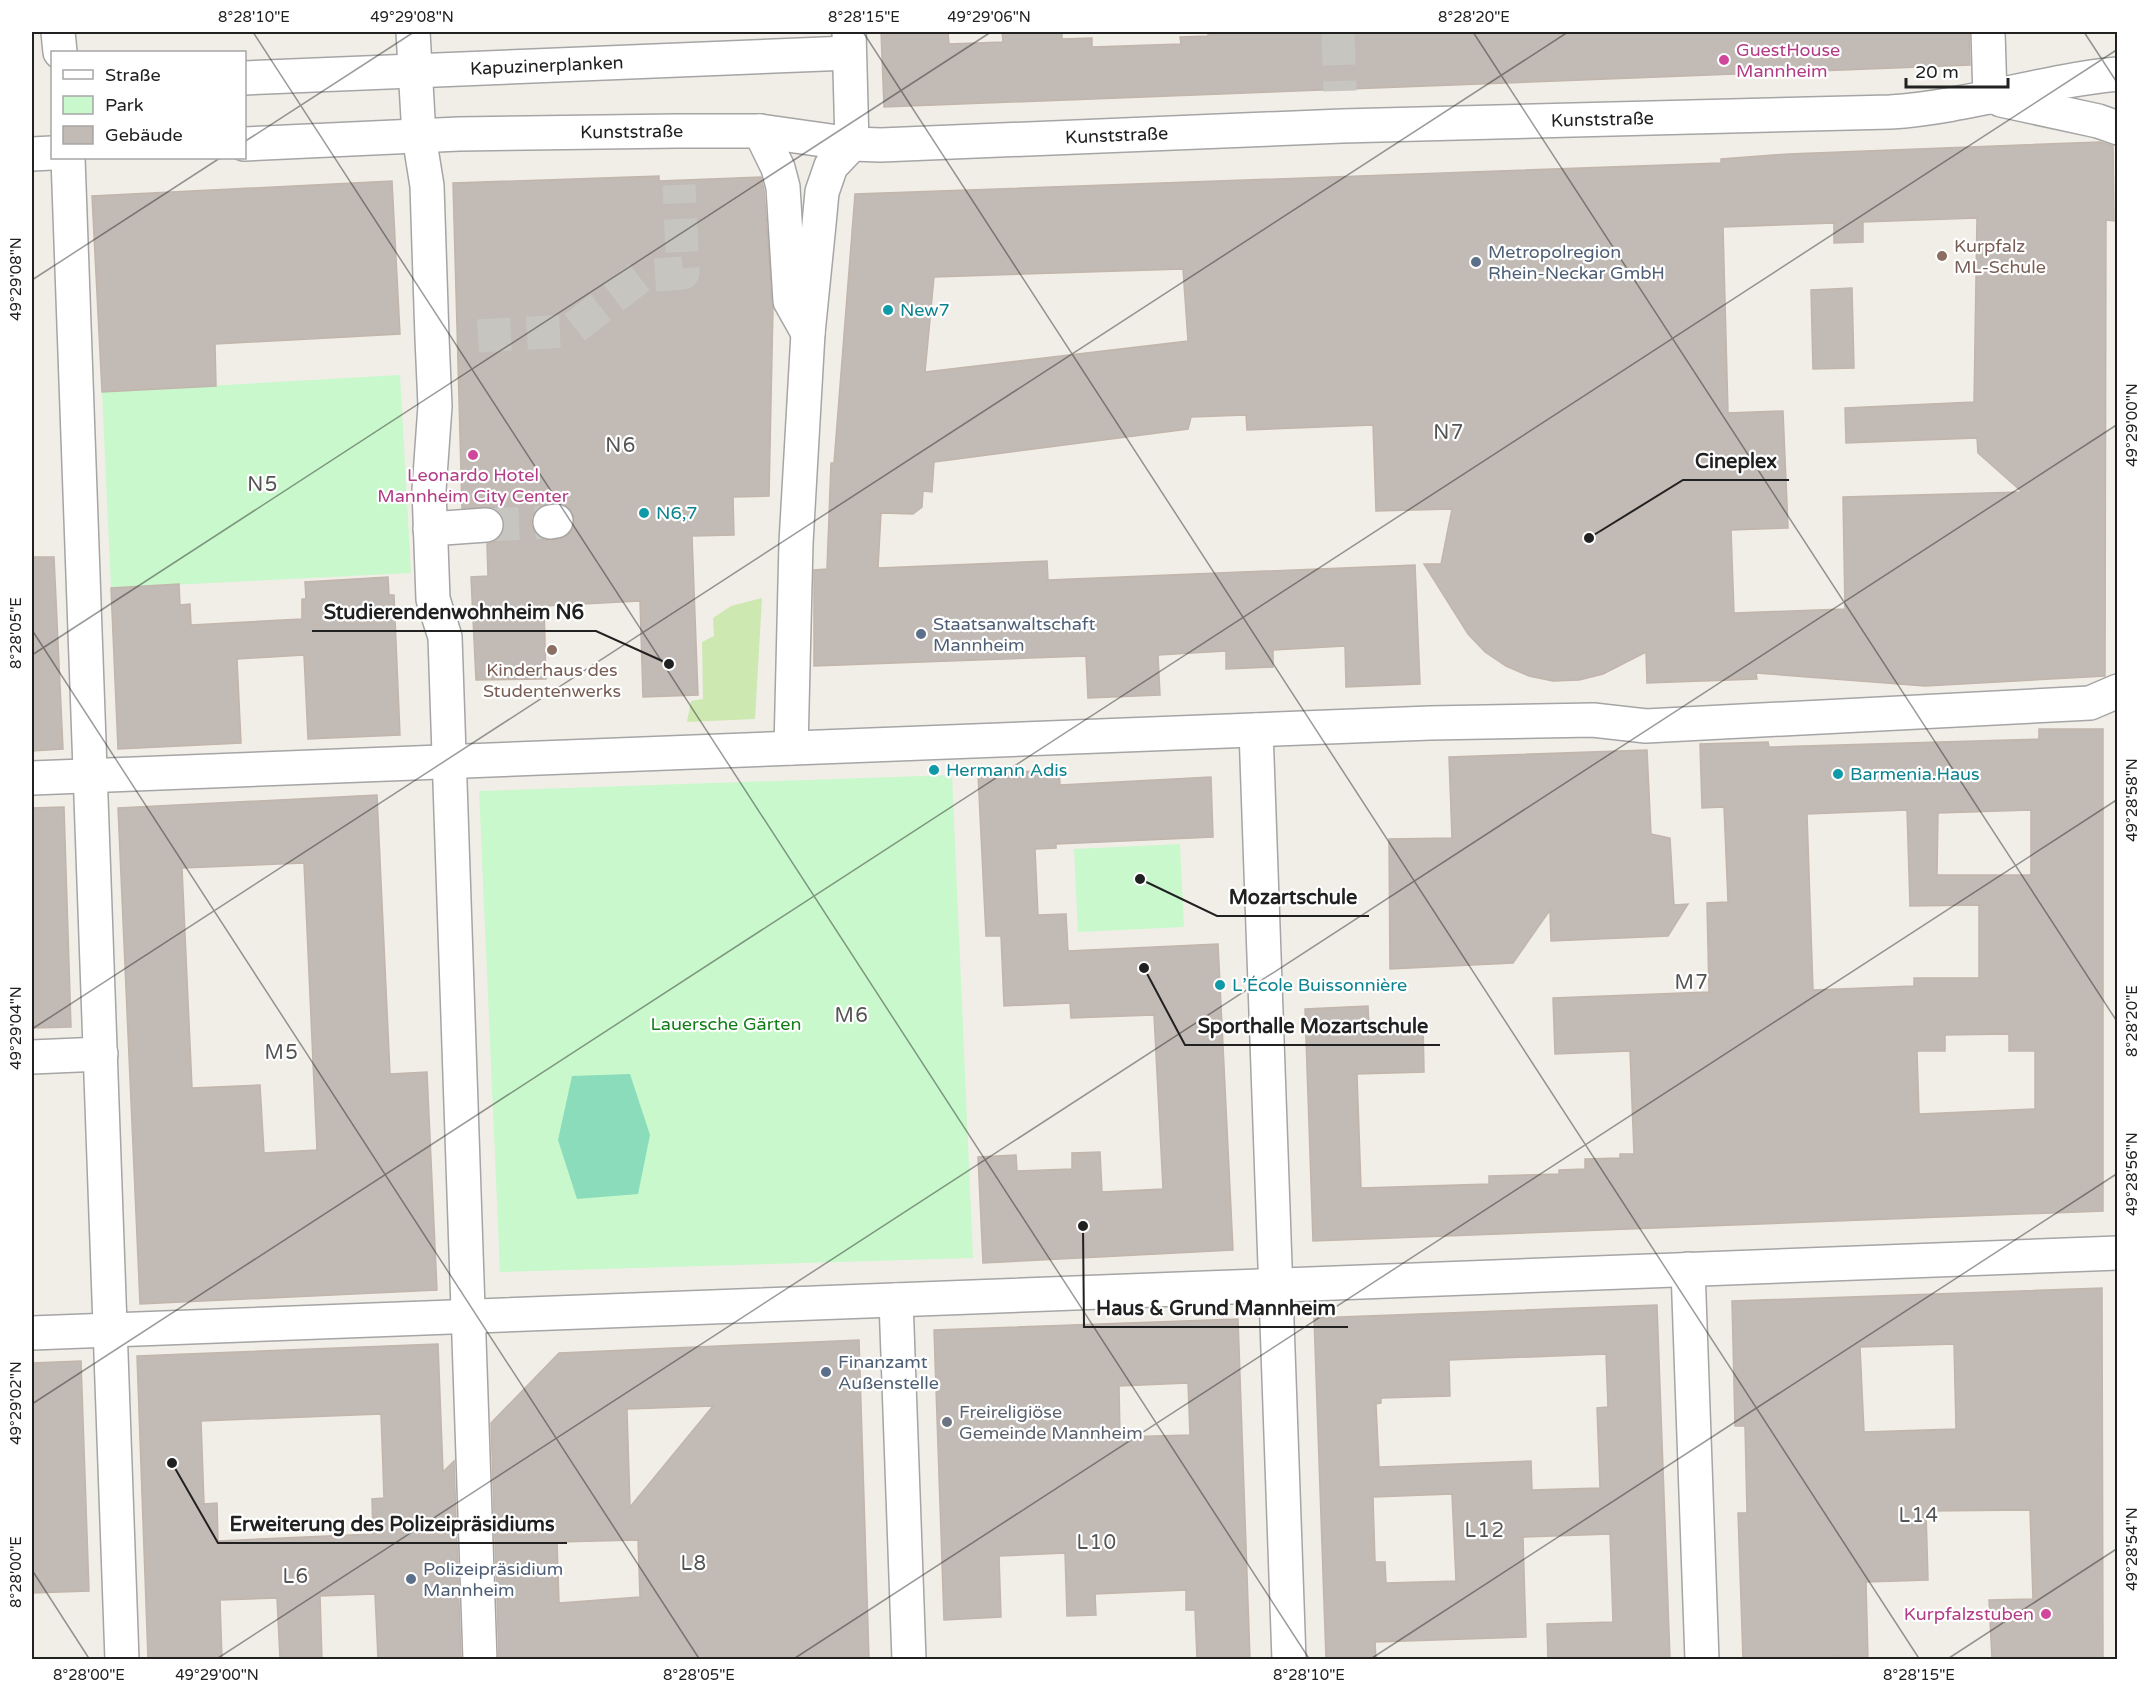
<svg xmlns="http://www.w3.org/2000/svg" width="2149" height="1691" viewBox="0 0 2149 1691" font-family="'Varela Round',sans-serif">
<style>
.grass{fill:#cde8b1}
.park{fill:#c9f8cc}
.pitch{fill:#8adcbb}
.building{fill:#c2bab5;stroke:#c2b5ab;stroke-width:1.5;fill-rule:evenodd}
.lines{fill:none;stroke-linecap:round;stroke-linejoin:round}
.minor-tunnel{stroke:#c7c5c0;stroke-width:33;stroke-dasharray:33 16;stroke-linecap:butt}
.minor-casing{stroke:#a5a5a5;stroke-width:36}
.minor{stroke:#fff;stroke-width:33}
.ticks{fill:none;stroke:#212121;stroke-width:1.5;stroke-opacity:0.45}
.hotel-dot{fill:#d1479c;stroke:#fff;stroke-width:2}
.education-dot{fill:#8d6e63;stroke:#fff;stroke-width:2}
.service-dot{fill:#5c6f8a;stroke:#fff;stroke-width:2}
.culture-dot{fill:#0f9aa8;stroke:#fff;stroke-width:2}
.worship-dot{fill:#6b7280;stroke:#fff;stroke-width:2}
.labels{text-anchor:middle;dominant-baseline:central;stroke-width:4.5;stroke-linejoin:round;paint-order:stroke}
.hotel-label{font-size:18px;fill:#b23c85;stroke:#fff;text-anchor:start}
.street-label{font-size:18px;fill:#212121;stroke:#fff}
.education-label{font-size:18px;fill:#785e54;stroke:#fff;text-anchor:start}
.service-label{font-size:18px;fill:#4e5e75;stroke:#fff;text-anchor:start}
.culture-label{font-size:18px;fill:#0d838f;stroke:#fff;text-anchor:start}
.park-label{font-size:18px;fill:#117e18;stroke:#fff}
.worship-label{font-size:18px;fill:#5b616d;stroke:#fff;text-anchor:start}
.neighbourhood-label{font-size:20px;letter-spacing:1.5px;fill:#545454;stroke:#fff}
.leader{fill:none;stroke:#212121;stroke-width:2}
.callout-dot{fill:#212121;stroke:#fff;stroke-width:2}
.callout-label{font-size:20px;text-anchor:middle;font-weight:bold;fill:#212121;stroke:#fff;stroke-width:4.5;stroke-linejoin:round;paint-order:stroke}
.neatline{fill:none;stroke:#212121;stroke-width:2}
.ticks-label{font-size:15px;text-anchor:middle;fill:#212121}
</style>
<rect width="100%" height="100%" fill="#f1eee8"/>
<path class="grass" d="M762,598L755,719L687,722L691,701L703,699L702,642L714,636L713,618L731,606Z"/>
<g class="park">
<path d="M400,375L411,573L111,588L102,392Z"/>
<path d="M952,775L973,1258L500,1272L479,791Z"/>
<path d="M1180,844L1184,927L1078,932L1074,849Z"/>
</g>
<path class="pitch" d="M630,1074L650,1135L638,1194L577,1199L558,1140L572,1076Z"/>
<g class="building">
<path d="M881,32H948L949,44L1003,42L1002,32H1062V39L1092,38V47L1181,44L1180,37L1208,36V32H1969L1970,65L884,107Z"/>
<path d="M2100,142L2113,146L2114,221L2106,220L2105,676L1925,686L1756,673L1757,679L1647,683L1646,652L1603,674L1579,680L1553,681L1529,676L1506,666L1485,652L1468,634L1424,564H1441L1452,509L1376,511L1373,425L1247,430L1246,415L1191,417L1188,429L934,462L932,492L923,491L922,507L913,514L881,513L878,568L1047,561L1048,580L1415,565L1420,684L1346,687L1345,646L1273,650V667L1226,669V651L1158,655L1160,695L1088,698L1086,656L814,666V570L827,569L831,463H834L855,194L1721,163V159L1788,154ZM1977,218L1974,402L1845,408L1846,443L1977,438L1978,453L2022,492L1843,497L1845,609L1734,613L1731,530L1788,528L1783,411L1728,413L1723,227L1834,223V243L1863,242V222ZM1183,269L1188,341L925,372L934,277Z"/>
<path d="M659,176V181L761,177L764,190L773,307L769,496L733,497L734,535L692,536L698,695L643,697L640,601L544,606L546,679L476,680L471,577L488,576L487,544L497,540L503,533L505,524L502,515L494,508H462L453,183ZM553,502L562,503L570,509L574,517V527L568,535L560,539L544,540L535,533L531,524L532,516L539,507Z"/>
<path d="M392,181L400,334L215,344L216,386L102,392L92,196Z"/>
<path d="M1852,288L1854,368L1813,369L1811,290Z"/>
<path d="M32,557H54L63,749L32,751Z"/>
<path d="M388,577L389,595H394L400,735L308,739L304,655L237,659L241,743L118,749L111,588L179,584L180,605L190,604L191,625L302,619V599H306L305,582Z"/>
<path d="M2039,729H2103V1211L1313,1241L1305,1009L1368,1006L1369,1026L1423,1024L1424,1072L1357,1074L1361,1188L1489,1184V1176L1559,1174V1170L1585,1169V1159L1620,1158V1154H1634L1630,1051L1555,1054L1553,998L1709,992L1707,903L1728,902L1724,807L1702,808L1700,744L1768,742L1769,747L2039,739ZM1907,810L1910,906L1979,905V978H1914V986L1813,990L1807,814ZM2031,810V875H1937L1938,813ZM2009,1034V1051H2035V1109L1919,1114L1917,1051H1945V1035Z"/>
<path d="M1647,750L1651,834L1670,838L1674,905L1688,904L1668,936L1551,941L1550,910L1513,963L1390,969L1389,839L1452,838L1449,757Z"/>
<path d="M1059,770L1060,785L1211,777L1213,837L1056,844V848L1035,849L1038,915L1066,914L1068,951L1218,944L1233,1250L983,1263L978,1157L1016,1155L1017,1171L1072,1169V1153L1100,1152L1102,1192L1163,1189L1154,1015L1071,1018L1070,1003L1004,1006L1001,936H986L978,774Z"/>
<path d="M377,795L390,1074L427,1072L437,1290L140,1304L118,808ZM304,863L317,1150L264,1153L260,1085L192,1088L182,868Z"/>
<path d="M64,807L71,1027L32,1028V808Z"/>
<path d="M2102,1288L2103,1659H1992L1989,1600L2033,1599L2030,1510L1926,1511L1928,1580L1866,1582L1868,1659H1842V1656L1743,1659L1738,1513H1747L1745,1426H1735L1732,1301ZM1954,1344L1956,1429L1864,1432L1860,1347Z"/>
<path d="M1657,1305L1670,1659H1548L1547,1624L1613,1622L1610,1534L1523,1537L1526,1637L1375,1642L1376,1659H1326L1314,1318ZM1606,1354L1608,1407L1597,1408L1600,1488L1532,1490L1531,1461L1379,1467L1376,1404L1381,1403V1398L1450,1396L1449,1360ZM1452,1494L1456,1581L1386,1583L1385,1562H1375L1373,1497Z"/>
<path d="M1238,1319L1250,1659H1197L1195,1610H1186V1590L1095,1594L1096,1615L1067,1616L1065,1553L999,1556L1001,1617L944,1620L934,1330ZM1188,1383L1190,1435L1120,1437L1119,1386Z"/>
<path d="M859,1340L869,1659H499L491,1423L559,1353ZM713,1406L630,1507L627,1409ZM638,1540L640,1597L559,1603L557,1542Z"/>
<path d="M438,1344L443,1472L454,1461L461,1659H378L375,1594L320,1596L322,1659H280L277,1598L220,1600L222,1659H148L137,1356ZM381,1414L384,1498L372,1499L373,1534L218,1541L217,1503L204,1504L201,1421Z"/>
<path d="M81,1361L89,1591L32,1593V1363Z"/>
</g>
<g class="lines">
<g class="minor-tunnel">
<path d="M1338,32L1340,91"/>
<path d="M478,336L570,331L641,276L683,273L679,185"/>
<path d="M486,525L550,522"/>
</g>
<g class="minor-casing">
<g id="minor">
<path d="M58,32L60,52"/>
<path d="M413,32L419,136L427,186L432,338L435,406L429,490L433,599L445,637L480,1660"/>
<path d="M1988,32L1990,97"/>
<path id="s1" d="M244,78L849,53"/>
<path d="M2001,100L2098,121L2118,128"/>
<path d="M760,131L778,168L783,187L790,301L808,333"/>
<path id="s2" d="M244,144L459,134L677,131H760L852,144L881,145L1342,126L1890,112C1968,107 2041,81 2118,74"/>
<path d="M32,154L52,153"/>
<path d="M68,158L122,1660"/>
<path d="M550,522L556,521"/>
<path d="M430,529L486,525"/>
<path d="M1256,730L1289,1660"/>
<path d="M791,748L796,543L808,333L819,224L822,192L831,166L852,144L849,32"/>
<path d="M32,778L1430,723L1593,720L1646,726L2090,703L2118,691"/>
<path d="M32,1057L101,1054"/>
<path d="M1688,1269L1702,1660"/>
<path d="M896,1300L909,1660"/>
<path d="M32,1333L2118,1253"/>
</g>
</g>
<use href="#minor" class="minor"/>
</g>
<path class="ticks" d="M253,32L1310,1660M863,32L1920,1660M1473,32L2118,1023M2084,32L2118,84M244,142L414,32M32,280L220,158M32,630L700,1660M32,655L991,32M32,1029L1568,32M32,1404L2118,49M32,1570L90,1660M215,1660L2118,424M792,1660L2118,799M1369,1660L2118,1173M1946,1660L2118,1548"/>
<g class="hotel-dot">
<circle cx="1724" cy="60" r="6"/>
<circle cx="473" cy="455" r="6"/>
<circle cx="2046" cy="1614" r="6"/>
</g>
<g class="education-dot">
<circle cx="1942" cy="256" r="6"/>
<circle cx="552" cy="650" r="6"/>
</g>
<g class="service-dot">
<circle cx="1476" cy="262" r="6"/>
<circle cx="921" cy="634" r="6"/>
<circle cx="826" cy="1372" r="6"/>
<circle cx="411" cy="1579" r="6"/>
</g>
<g class="culture-dot">
<circle cx="888" cy="310" r="6"/>
<circle cx="644" cy="513" r="6"/>
<circle cx="934" cy="770" r="6"/>
<circle cx="1838" cy="774" r="6"/>
<circle cx="1220" cy="985" r="6"/>
</g>
<circle class="worship-dot" cx="947" cy="1422" r="6"/>
<g class="labels">
<g class="hotel-label">
<text x="1736" y="50">GuestHouse<tspan x="1736" dy="21">Mannheim</tspan></text>
<text x="473" y="475" text-anchor="middle">Leonardo Hotel<tspan x="473" dy="21">Mannheim City Center</tspan></text>
<text x="2034" y="1614" text-anchor="end">Kurpfalzstuben</text>
</g>
<g class="street-label">
<text stroke="none"><textPath href="#s1" startOffset="303">Kapuzinerplanken</textPath></text>
<text stroke="none"><textPath href="#s2" startOffset="1360">Kunststraße</textPath></text>
<text stroke="none"><textPath href="#s2" startOffset="388">Kunststraße</textPath></text>
<text stroke="none"><textPath href="#s2" startOffset="874">Kunststraße</textPath></text>
</g>
<g class="education-label">
<text x="1954" y="246">Kurpfalz<tspan x="1954" dy="21">ML-Schule</tspan></text>
<text x="552" y="670" text-anchor="middle">Kinderhaus des<tspan x="552" dy="21">Studentenwerks</tspan></text>
</g>
<g class="service-label">
<text x="1488" y="252">Metropolregion<tspan x="1488" dy="21">Rhein-Neckar GmbH</tspan></text>
<text x="933" y="624">Staatsanwaltschaft<tspan x="933" dy="21">Mannheim</tspan></text>
<text x="838" y="1362">Finanzamt<tspan x="838" dy="21">Außenstelle</tspan></text>
<text x="423" y="1569">Polizeipräsidium<tspan x="423" dy="21">Mannheim</tspan></text>
</g>
<g class="culture-label">
<text x="900" y="310">New7</text>
<text x="656" y="513">N6,7</text>
<text x="946" y="770">Hermann Adis</text>
<text x="1850" y="774">Barmenia.Haus</text>
<text x="1232" y="985">L’École Buissonnière</text>
</g>
<g class="park-label">
<text x="726" y="1024">Lauersche Gärten</text>
</g>
<g class="worship-label">
<text x="959" y="1412">Freireligiöse<tspan x="959" dy="21">Gemeinde Mannheim</tspan></text>
</g>
<g class="neighbourhood-label">
<text x="1449" y="433">N7</text>
<text x="621" y="446">N6</text>
<text x="263" y="485">N5</text>
<text x="1692" y="983">M7</text>
<text x="852" y="1016">M6</text>
<text x="282" y="1053">M5</text>
<text x="1919" y="1516">L14</text>
<text x="1485" y="1531">L12</text>
<text x="1097" y="1543">L10</text>
<text x="694" y="1564">L8</text>
<text x="296" y="1577">L6</text>
</g>
</g>
<path class="leader" d="M1589 538L1683 480H1789M669 664L596 631H312M1140 879L1217 916H1369M1144 968L1185 1045H1440M1083 1226L1084 1327H1348M172 1463L218 1543H567"/>
<g class="callout-dot">
<circle cx="1589" cy="538" r="6"/>
<circle cx="669" cy="664" r="6"/>
<circle cx="1140" cy="879" r="6"/>
<circle cx="1144" cy="968" r="6"/>
<circle cx="1083" cy="1226" r="6"/>
<circle cx="172" cy="1463" r="6"/>
</g>
<g class="callout-label">
<text x="1736" y="468">Cineplex</text>
<text x="454" y="619">Studierendenwohnheim N6</text>
<text x="1293" y="904">Mozartschule</text>
<text x="1313" y="1033">Sporthalle Mozartschule</text>
<text x="1216" y="1315">Haus &amp; Grund Mannheim</text>
<text x="392" y="1531">Erweiterung des Polizeipräsidiums</text>
</g>
<rect width="2149" height="1691" fill="none" stroke="#ffffff" stroke-width="66"/>
<rect x="51" y="51" width="195" height="108" fill="#ffffff" stroke="#a6a6a6" stroke-width="1.5"/>
<rect x="63" y="70" width="30" height="9" fill="#ffffff" stroke="#a6a6a6" stroke-width="1.5"/>
<text x="105" y="81" font-size="18" fill="#212121">Straße</text>
<rect x="63" y="96" width="30" height="18" fill="#c9f8cc" stroke="#a6a6a6" stroke-width="1.5"/>
<text x="105" y="111" font-size="18" fill="#212121">Park</text>
<rect x="63" y="126" width="30" height="18" fill="#c2bab5" stroke="#a6a6a6" stroke-width="1.5"/>
<text x="105" y="141" font-size="18" fill="#212121">Gebäude</text>
<path d="M1906 78v9h102v-9" fill="none" stroke="#212121" stroke-width="3"/>
<text x="1915" y="78" font-size="18" fill="#212121" stroke="#ffffff" stroke-width="4.5" paint-order="stroke">20 m</text>
<rect x="33" y="33" width="2083" height="1625" class="neatline"/>
<g class="ticks-label">
<text x="254" y="22">8°28'10"E</text>
<text x="412" y="22">49°29'08"N</text>
<text x="864" y="22">8°28'15"E</text>
<text x="989" y="22">49°29'06"N</text>
<text x="1474" y="22">8°28'20"E</text>
<text transform="translate(16 279) rotate(-90)" y="5">49°29'08"N</text>
<text transform="translate(2132 425) rotate(-90)" y="5">49°29'00"N</text>
<text transform="translate(16 633) rotate(-90)" y="5">8°28'05"E</text>
<text transform="translate(2132 800) rotate(-90)" y="5">49°28'58"N</text>
<text transform="translate(2132 1021) rotate(-90)" y="5">8°28'20"E</text>
<text transform="translate(16 1028) rotate(-90)" y="5">49°29'04"N</text>
<text transform="translate(2132 1174) rotate(-90)" y="5">49°28'56"N</text>
<text transform="translate(16 1403) rotate(-90)" y="5">49°29'02"N</text>
<text transform="translate(2132 1549) rotate(-90)" y="5">49°28'54"N</text>
<text transform="translate(16 1572) rotate(-90)" y="5">8°28'00"E</text>
<text x="89" y="1680">8°28'00"E</text>
<text x="217" y="1680">49°29'00"N</text>
<text x="699" y="1680">8°28'05"E</text>
<text x="1309" y="1680">8°28'10"E</text>
<text x="1919" y="1680">8°28'15"E</text>
</g>
</svg>
